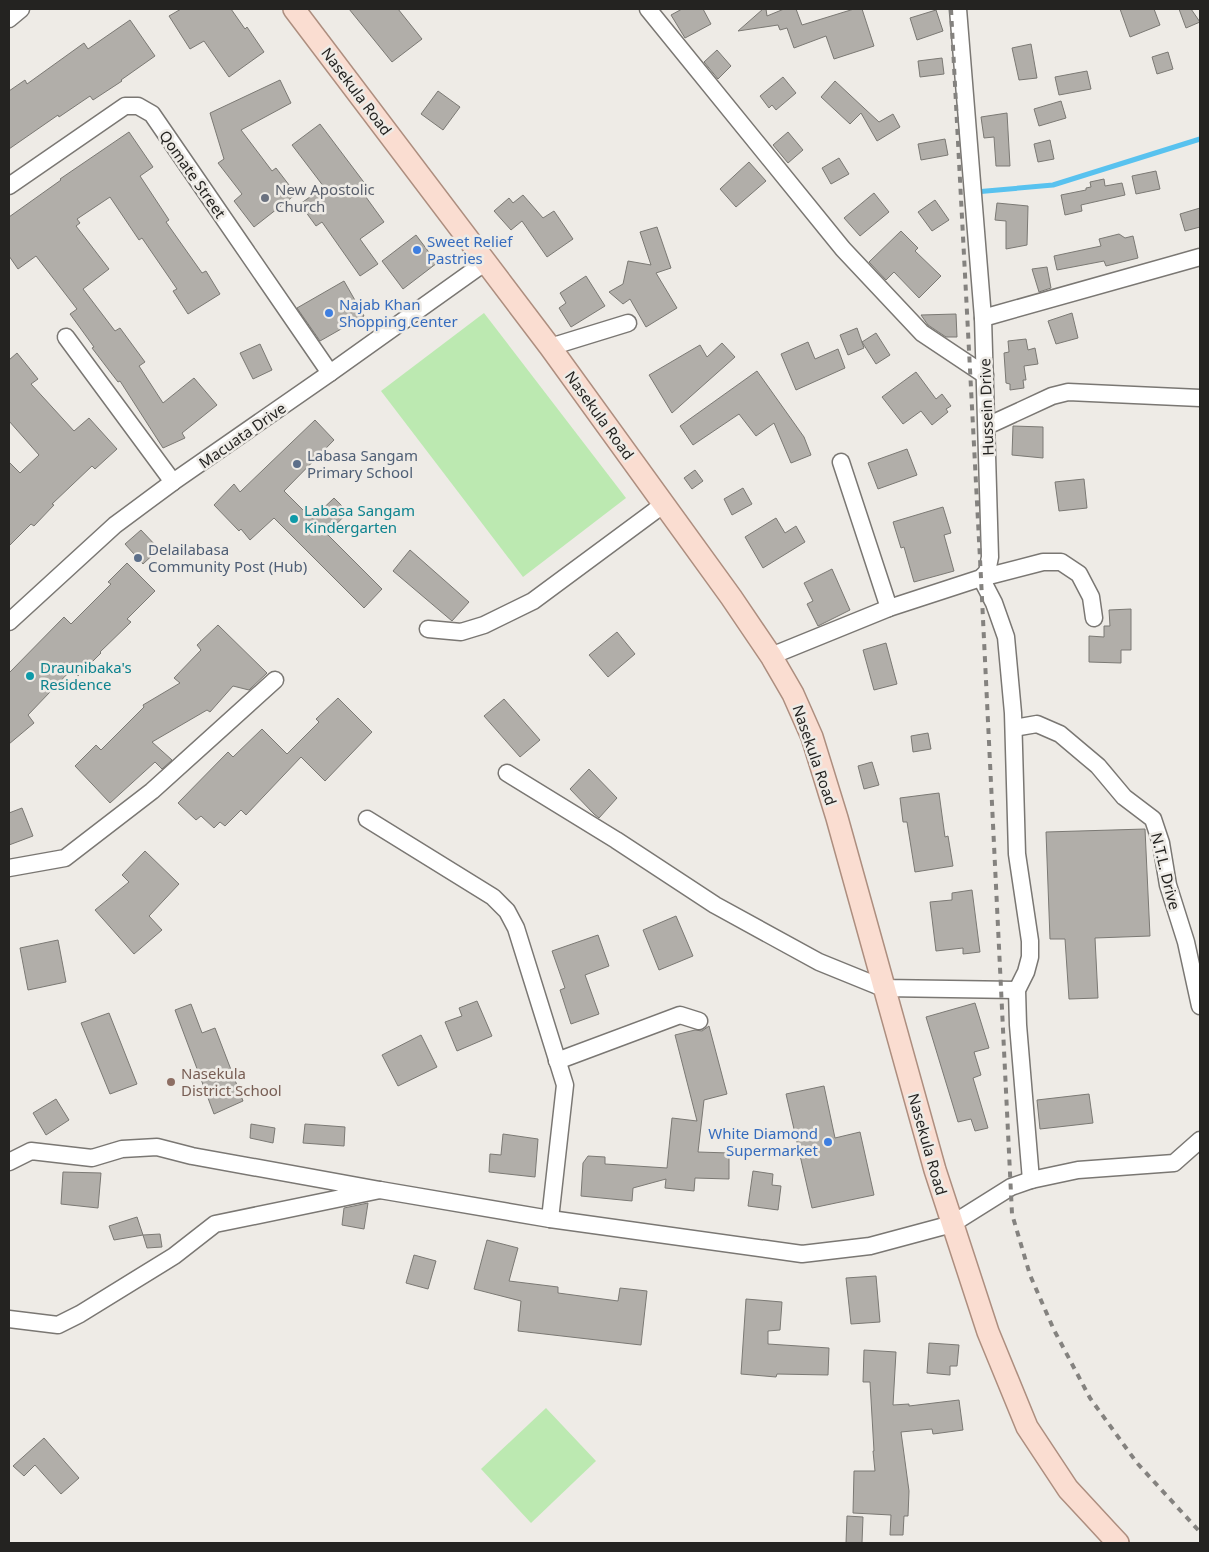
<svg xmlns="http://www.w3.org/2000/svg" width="1209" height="1552" viewBox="0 0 1209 1552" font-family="'Noto Sans',sans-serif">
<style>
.green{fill:#bce9b1}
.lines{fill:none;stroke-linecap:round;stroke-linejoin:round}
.stream{stroke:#58c2ef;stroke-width:5}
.building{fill:#b1aea9;stroke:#7b7974}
.minor-casing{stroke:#7a7773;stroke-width:19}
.major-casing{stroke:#ad8e7f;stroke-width:24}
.minor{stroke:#fff;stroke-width:16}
.major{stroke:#faddd1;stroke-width:21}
.rail{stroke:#84827f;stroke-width:4;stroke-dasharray:6 6;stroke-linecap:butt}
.worship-dot{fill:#6b7280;stroke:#eeebe6;stroke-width:2}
.shop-dot{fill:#3f7fe0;stroke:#eeebe6;stroke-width:2}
.service-dot{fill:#5c6f8a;stroke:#eeebe6;stroke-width:2}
.culture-dot{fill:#0f9aa8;stroke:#eeebe6;stroke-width:2}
.education-dot{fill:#8d6e63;stroke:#eeebe6;stroke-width:2}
.labels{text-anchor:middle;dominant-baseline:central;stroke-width:5;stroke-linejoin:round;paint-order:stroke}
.street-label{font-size:15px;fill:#242321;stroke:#eeebe6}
.worship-label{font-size:15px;fill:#5b616d;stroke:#eeebe6;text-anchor:start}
.shop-label{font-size:15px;fill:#366cbe;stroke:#eeebe6;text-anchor:start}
.service-label{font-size:15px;fill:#4e5e75;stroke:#eeebe6;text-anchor:start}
.culture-label{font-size:15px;fill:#0d838f;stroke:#eeebe6;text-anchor:start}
.education-label{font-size:15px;fill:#785e54;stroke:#eeebe6;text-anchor:start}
</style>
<rect width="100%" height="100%" fill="#eeebe6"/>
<g class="green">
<path d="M484,313L626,498L523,577L381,391Z"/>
<path d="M546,1408L596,1461L531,1523L481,1469Z"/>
</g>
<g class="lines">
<path class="stream" d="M975,192L1053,185L1200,139"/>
</g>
<g class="building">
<path d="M181,9H231L245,29L247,27L264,52L229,77L204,41L190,49L169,16Z"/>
<path d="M349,9H398L422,39L392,62Z"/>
<path d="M682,9H703L711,24L685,38L671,15Z"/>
<path d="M763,9H766L767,16L784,9H796L802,25L854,9H862L874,46L834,59L826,36L794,48L787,28L780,30L778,25L738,31Z"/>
<path d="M1120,9H1154L1160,25L1130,37Z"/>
<path d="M1179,9H1191L1200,22L1186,28Z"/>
<path d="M936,10L943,31L917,40L910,18Z"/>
<path d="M130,20L155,56L121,80L122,81L93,100L90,96L59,117L58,115L9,149V91L25,80L27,84L84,43L88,49Z"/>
<path d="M1031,44L1037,78L1019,80L1012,48Z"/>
<path d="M717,50L731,66L718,79L704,62Z"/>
<path d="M1168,52L1173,69L1157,74L1152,57Z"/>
<path d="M942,58L944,74L920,77L918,61Z"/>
<path d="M1087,71L1091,89L1059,95L1055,77Z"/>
<path d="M783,77L796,93L776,110L772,105L769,108L760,96Z"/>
<path d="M280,80L291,103L241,130L272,171L276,168L296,194L254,227L234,201L242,194L218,163L224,159L210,113Z"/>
<path d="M835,81L879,122L893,114L900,127L877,141L861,113L850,124L821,97Z"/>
<path d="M438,91L460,107L443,130L421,114Z"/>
<path d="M1061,101L1066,118L1039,126L1034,109Z"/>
<path d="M1007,113L1010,166H996L994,137L984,138L981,117Z"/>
<path d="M320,124L369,189L363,193L384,222L360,239L378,264L360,276L322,222L316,226L300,204L324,187L292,145Z"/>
<path d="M129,132L153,167L140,176L169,220L166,222L202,273L206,271L220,294L188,314L173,291L177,289L142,238L139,240L110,197L77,219L80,223L76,226L109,269L83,289L115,331L120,328L145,362L139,366L163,403L194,378L217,405L182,433L185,438L163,448L120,381L118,382L92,348L94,347L70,314L77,309L36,256L18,269L9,256V217L61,180L60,179Z"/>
<path d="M788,132L803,150L788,163L773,145Z"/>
<path d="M945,139L948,155L921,160L918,144Z"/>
<path d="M1050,140L1054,159L1038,162L1034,144Z"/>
<path d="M839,158L849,174L831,184L822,168Z"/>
<path d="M749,162L766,181L736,207L720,189Z"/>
<path d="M1156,171L1160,189L1136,194L1132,176Z"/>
<path d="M1104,179L1105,186L1122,183L1125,195L1081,205L1082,211L1065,215L1061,195L1086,190V188L1091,187L1090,182Z"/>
<path d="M874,193L889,212L860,236L844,218Z"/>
<path d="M523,195L543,218L554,211L573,239L547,257L522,221L511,230L494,211L509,198L513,203Z"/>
<path d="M935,200L949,220L932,231L918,212Z"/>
<path d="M997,203L1028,206L1027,245L1006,249V221L995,220Z"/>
<path d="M1200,208V227L1185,231L1180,214Z"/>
<path d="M657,227L671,268L656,273L677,308L646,327L630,299L623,304L609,292L623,284L628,261L651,265L640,232Z"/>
<path d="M901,231L918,248L915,251L941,276L919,298L894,272L886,280L869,262Z"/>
<path d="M1119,234L1125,238L1133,236L1138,258L1106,266L1104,261L1057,270L1054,256L1101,246L1099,239Z"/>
<path d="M416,235L437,263L403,289L382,261Z"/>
<path d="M1047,267L1051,288L1039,292L1032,269Z"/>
<path d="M586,276L605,306L571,327L559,308L566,303L560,293Z"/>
<path d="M344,281L364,316L320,341L297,308Z"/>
<path d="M1072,313L1078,338L1056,344L1048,321Z"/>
<path d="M956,314L957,337H946L928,325L921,315Z"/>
<path d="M857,328L864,348L848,355L840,335Z"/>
<path d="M876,333L890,355L876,364L862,342Z"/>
<path d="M1026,339L1028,350L1035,348L1038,364L1024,366L1026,380H1023L1024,388L1010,390V384L1006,383L1004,353L1009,352L1008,341Z"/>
<path d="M808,342L815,359L838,349L845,368L796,390L781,354Z"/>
<path d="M722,343L735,357L672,413L649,375L700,345L707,357Z"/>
<path d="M260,344L272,370L253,379L240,353Z"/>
<path d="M17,353L38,379L31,384L74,431L89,418L117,449L95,469L92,466L52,504L54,505L34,526L31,524L9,546V462L20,473L39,455L9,421V360Z"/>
<path d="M757,371L804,437L811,455L791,463L774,423L756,436L739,414L693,445L680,426Z"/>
<path d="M916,372L936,399L942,394L951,406L946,409L948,412L932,425L921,411L903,424L882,397Z"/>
<path d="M315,420L334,440L284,491L312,519L334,498L348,512L327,534L382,589L364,608L274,518L250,540L241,529L239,531L214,505L234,484L240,492Z"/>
<path d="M1013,426L1043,427V458L1012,455Z"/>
<path d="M907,449L917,475L878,489L868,463Z"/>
<path d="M695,470L703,481L692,489L684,478Z"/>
<path d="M1084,479L1087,508L1059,511L1055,482Z"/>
<path d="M743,488L752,504L732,515L724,499Z"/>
<path d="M943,507L951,533L944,535L954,571L914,582L904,547L901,548L893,522Z"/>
<path d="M776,518L785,533L796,526L805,542L763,568L745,537Z"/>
<path d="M141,530L159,549L143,564L125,544Z"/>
<path d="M410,550L469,602L452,621L393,571Z"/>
<path d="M127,563L155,591L127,619L131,622L100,652L101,653L78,676L72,669L28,715L34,723L9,744V673L64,617L71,624L111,584L108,582Z"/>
<path d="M832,569L850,610L818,626L807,604L813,601L804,583Z"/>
<path d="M1131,609V650H1121V663L1089,662V636L1104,637V626H1110L1109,610Z"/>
<path d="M218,625L267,673L249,690L233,686L210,712L207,710L152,742L172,760L162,769L155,762L110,803L75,766L96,745L101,750L144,707L143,705L180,683L174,678L201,650L197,645Z"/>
<path d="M617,632L635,654L608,677L589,655Z"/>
<path d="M886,643L897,684L874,690L863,650Z"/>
<path d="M338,698L372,732L325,781L301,757L246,815L241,810L225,826L220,822L214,828L201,816L196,820L178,803L228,752L233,757L262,729L287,754L319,722L316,719Z"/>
<path d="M504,699L540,740L520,757L484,716Z"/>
<path d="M928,733L931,749L913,752L911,736Z"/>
<path d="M872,762L879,785L864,789L858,766Z"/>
<path d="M589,769L617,798L599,818L594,814L570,789Z"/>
<path d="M939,793L945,837L948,836L953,866L915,872L907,822H903L900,798Z"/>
<path d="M22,808L33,836L9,845V813Z"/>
<path d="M1145,829L1150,936L1095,938L1098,998L1069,999L1065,939H1050L1046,832Z"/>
<path d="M145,851L179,884L149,916L162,930L134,954L95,910L129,882L122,875Z"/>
<path d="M972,890L980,952L963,954V948L936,951L930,902L952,900V893Z"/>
<path d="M676,916L693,956L659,970L643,930Z"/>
<path d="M598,935L609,966L585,975L599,1014L571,1024L560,990L565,988L552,951Z"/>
<path d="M58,940L66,982L28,990L20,948Z"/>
<path d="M477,1001L492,1036L457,1051L445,1022L462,1016L459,1008Z"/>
<path d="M975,1003L989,1048L974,1052L981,1075L973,1078L988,1128L975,1131L971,1119L958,1122L926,1017Z"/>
<path d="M191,1004L202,1033L215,1028L243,1101L214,1114L175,1010Z"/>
<path d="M109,1013L137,1084L110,1094L81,1023Z"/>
<path d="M709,1026L727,1094L704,1100L698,1152L729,1153V1179L695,1178L694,1191L665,1188L666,1179L633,1188L632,1201L581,1196L583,1163L588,1156L605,1157V1164L667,1168L672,1118L697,1121L675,1035L695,1030L702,1031Z"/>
<path d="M421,1035L437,1067L398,1086L382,1055Z"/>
<path d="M824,1086L835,1138L860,1132L874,1195L812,1208L786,1094Z"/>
<path d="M1089,1094L1093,1123L1040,1129L1037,1100Z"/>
<path d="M56,1099L69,1120L46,1135L33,1113Z"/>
<path d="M251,1124L275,1128L273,1143L250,1138Z"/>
<path d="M305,1124L345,1127L344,1146L303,1143Z"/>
<path d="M503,1134L538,1139L535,1177L489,1172L490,1154L501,1155Z"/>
<path d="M753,1171L773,1174L772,1185L781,1186L778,1210L748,1206Z"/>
<path d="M63,1172L101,1173L98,1208L61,1204Z"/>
<path d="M368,1203L364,1229L342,1225L344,1208Z"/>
<path d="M137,1217L143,1235L114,1240L109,1226Z"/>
<path d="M160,1234L162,1247L147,1248L143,1235Z"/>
<path d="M487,1240L518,1248L509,1281L558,1287V1293L618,1301L620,1288L647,1291L641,1345L518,1331L521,1301L474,1289Z"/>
<path d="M414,1255L436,1261L428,1289L406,1283Z"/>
<path d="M876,1276L880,1322L851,1324L846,1278Z"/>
<path d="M746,1299L782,1302L780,1330L768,1331V1344L829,1348L828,1375L777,1374L776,1377L741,1374Z"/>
<path d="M929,1343L959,1345L957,1366H950V1375L927,1373Z"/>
<path d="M864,1350L896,1352L893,1405L909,1404V1406L959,1400L963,1430L933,1434L932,1429L901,1432L909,1491L908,1516H904L903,1535H890L891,1515L853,1513L854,1471H875L873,1451H874L870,1382H863Z"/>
<path d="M44,1438L79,1478L61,1494L35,1465L24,1476L13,1466Z"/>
<path d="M847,1516L863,1517L862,1543H846Z"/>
</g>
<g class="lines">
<g class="minor-casing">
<g id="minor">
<path d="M648,9L843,249L922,333L985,375"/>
<path d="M9,19L21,9"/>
<path d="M9,186L125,106H138L152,114L330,373"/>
<path d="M983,318L1200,257"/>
<path d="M66,337L173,482"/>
<path d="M550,347L628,323"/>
<path d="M987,426L1052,396L1068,392L1200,398"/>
<path d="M841,462L889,608"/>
<path d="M9,622L115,525L173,482L330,373L487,261"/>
<path d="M428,629L461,632L484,625L533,601L664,504"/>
<path d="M771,656L889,608L981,578L987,572L990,557L983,318L958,9"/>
<path d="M1014,728L1037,724L1060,734L1098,766L1124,797L1153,819L1161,843L1168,885L1186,942L1200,1006"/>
<path d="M507,773L616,840L715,905L819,962L883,988L1017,990"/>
<path d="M367,819L493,897L507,911L516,928L565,1085L550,1219"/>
<path d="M9,868L65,858L152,791L275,680"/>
<path d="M557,1061L680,1015L699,1021"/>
<path d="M9,1162L31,1151L92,1158L122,1149L157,1147L192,1156L380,1190L215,1224L174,1256L80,1314L58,1325L9,1319"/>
<path d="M1031,1180L1018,1025L1017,990L1026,972L1030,957V941L1017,854L1013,713L1006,637L994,603L981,578L1043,562H1061L1079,574L1091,597L1094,618"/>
<path d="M380,1190L550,1219L802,1254L870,1246L952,1224L1011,1187L1031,1180L1078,1170L1174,1163L1200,1140"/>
</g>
</g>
<g class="major-casing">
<path id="major" d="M294,9L550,347L731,597L771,656L793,694L812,737L837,818L935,1170L988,1332L1027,1427L1068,1489L1118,1543"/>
</g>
<use href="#minor" class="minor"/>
<use href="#major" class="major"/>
<path class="rail" d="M951,9L981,578L1012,1214L1030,1275L1054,1330L1090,1398L1137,1463L1200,1532"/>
</g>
<circle class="worship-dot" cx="265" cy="198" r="5"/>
<g class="shop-dot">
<circle cx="417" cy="250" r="5"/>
<circle cx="329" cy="313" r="5"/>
<circle cx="828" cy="1142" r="5"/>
</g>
<g class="service-dot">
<circle cx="297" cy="464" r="5"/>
<circle cx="138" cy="558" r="5"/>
</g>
<g class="culture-dot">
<circle cx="294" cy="519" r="5"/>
<circle cx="30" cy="676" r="5"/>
</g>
<circle class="education-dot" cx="171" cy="1082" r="5"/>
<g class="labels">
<g class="street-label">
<text transform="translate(357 91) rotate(53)">Nasekula Road</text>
<text transform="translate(193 174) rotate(55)">Qomate Street</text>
<text transform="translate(986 407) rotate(-92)">Hussein Drive</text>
<text transform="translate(600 415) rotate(54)">Nasekula Road</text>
<text transform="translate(242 435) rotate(-35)">Macuata Drive</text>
<text transform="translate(815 755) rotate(71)">Nasekula Road</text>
<text transform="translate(1166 871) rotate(76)">N.T.L. Drive</text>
<text transform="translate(928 1144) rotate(74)">Nasekula Road</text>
</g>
<g class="worship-label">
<text x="275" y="189">New Apostolic<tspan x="275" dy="17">Church</tspan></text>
</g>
<g class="shop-label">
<text x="427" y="241">Sweet Relief<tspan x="427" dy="17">Pastries</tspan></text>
<text x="339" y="304">Najab Khan<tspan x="339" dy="17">Shopping Center</tspan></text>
<text x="818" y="1133" text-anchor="end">White Diamond<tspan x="818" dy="17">Supermarket</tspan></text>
</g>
<g class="service-label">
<text x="307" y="455">Labasa Sangam<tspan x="307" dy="17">Primary School</tspan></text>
<text x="148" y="549">Delailabasa<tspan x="148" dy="17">Community Post (Hub)</tspan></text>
</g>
<g class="culture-label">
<text x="304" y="510">Labasa Sangam<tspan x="304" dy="17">Kindergarten</tspan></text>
<text x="40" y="667">Draunibaka's<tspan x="40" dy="17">Residence</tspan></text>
</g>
<g class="education-label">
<text x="181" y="1073">Nasekula<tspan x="181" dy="17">District School</tspan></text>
</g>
</g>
<rect width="1209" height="1552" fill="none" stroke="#242321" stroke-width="20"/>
</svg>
